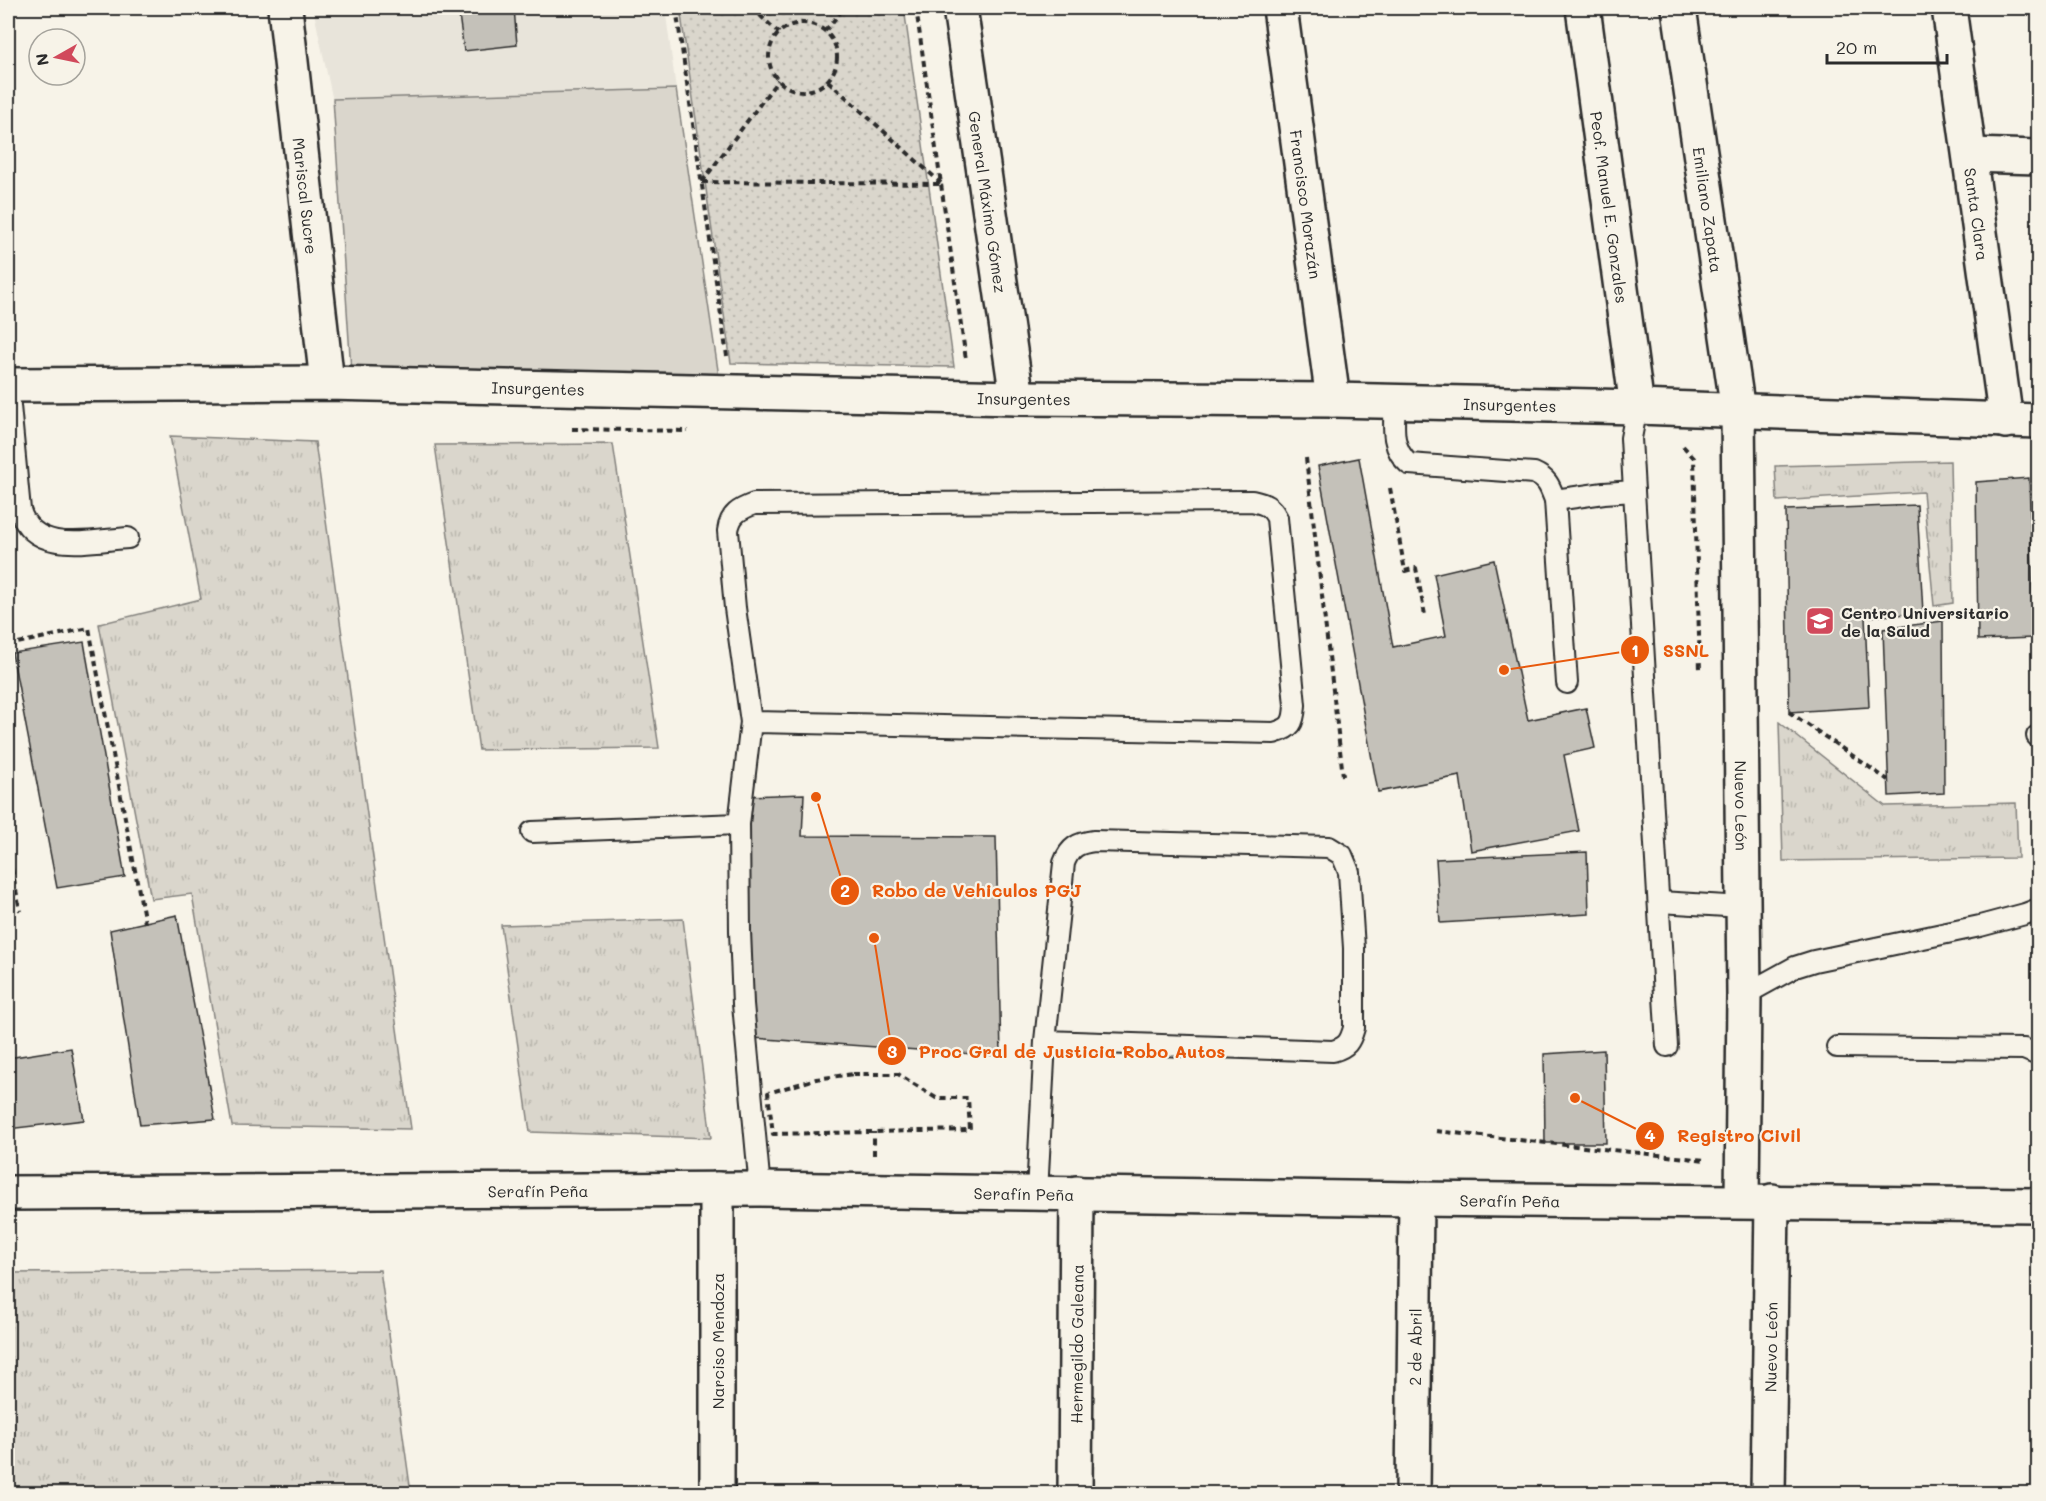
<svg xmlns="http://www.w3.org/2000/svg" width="2046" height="1501" viewBox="0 0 2046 1501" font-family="Mali,sans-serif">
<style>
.built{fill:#e8e4da}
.grass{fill:url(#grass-tufts);stroke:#82807c;stroke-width:1.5}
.park{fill:url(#park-dots);stroke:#82807c;stroke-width:1.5}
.pitch{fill:#dad6cc;stroke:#82807c;stroke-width:1.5}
.building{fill:#c4c1b9;stroke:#2b2b2b;stroke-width:1.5}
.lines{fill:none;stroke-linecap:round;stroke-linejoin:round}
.lane-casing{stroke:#2b2b2b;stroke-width:24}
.street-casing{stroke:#2b2b2b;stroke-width:38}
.secondary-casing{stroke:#2b2b2b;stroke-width:38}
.path{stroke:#2b2b2b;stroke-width:4;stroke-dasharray:6 4.5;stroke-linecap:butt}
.lane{stroke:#f7f3e8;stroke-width:20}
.street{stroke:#f7f3e8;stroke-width:33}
.secondary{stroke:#f7f3e8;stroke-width:33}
.labels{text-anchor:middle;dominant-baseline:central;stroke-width:4.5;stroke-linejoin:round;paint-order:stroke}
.street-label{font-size:16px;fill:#2b2b2b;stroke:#f7f3e8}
.poi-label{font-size:16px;font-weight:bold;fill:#2b2b2b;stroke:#f7f3e8;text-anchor:start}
.leader{fill:none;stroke:#e8590c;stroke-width:2}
.callout-dot{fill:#e8590c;stroke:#f7f3e8;stroke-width:2}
.mark-label{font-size:18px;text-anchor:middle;font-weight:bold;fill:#fff}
.callout-label{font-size:18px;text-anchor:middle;font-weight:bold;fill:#e8590c;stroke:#f7f3e8;stroke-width:4.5;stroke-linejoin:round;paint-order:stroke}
</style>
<defs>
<pattern id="grass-tufts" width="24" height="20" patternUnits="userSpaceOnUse" patternTransform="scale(1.5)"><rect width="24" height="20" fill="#dad6cc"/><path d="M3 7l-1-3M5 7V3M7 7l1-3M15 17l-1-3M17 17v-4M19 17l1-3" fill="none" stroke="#bbb8af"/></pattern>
<pattern id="park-dots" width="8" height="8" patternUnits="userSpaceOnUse" patternTransform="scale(1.5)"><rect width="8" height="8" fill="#dad6cc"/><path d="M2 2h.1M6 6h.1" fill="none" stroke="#bbb8af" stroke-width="1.8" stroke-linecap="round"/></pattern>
</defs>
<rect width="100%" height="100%" fill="#f7f3e8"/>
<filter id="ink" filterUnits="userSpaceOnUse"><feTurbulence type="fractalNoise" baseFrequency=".0167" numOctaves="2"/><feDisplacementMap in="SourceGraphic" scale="12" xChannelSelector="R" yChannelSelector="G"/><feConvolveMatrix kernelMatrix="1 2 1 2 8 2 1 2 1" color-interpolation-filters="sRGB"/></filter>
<g filter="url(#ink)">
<path class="built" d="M313,8H665L676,89L337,120Z"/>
<g class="grass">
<path d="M170,436L315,442L411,1129L232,1126L192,894L151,899L99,624L201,599Z"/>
<path d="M613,444L659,748L479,750L435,445Z"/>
<path d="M1950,461L1953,603L1934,606L1923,492L1777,501L1775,466Z"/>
<path d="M1779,722L1885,806L2016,803L2018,858L1783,861Z"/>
<path d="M683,919L711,1138L530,1132L501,925Z"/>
<path d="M380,1270L411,1493H8V1273Z"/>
</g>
<path class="park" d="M680,8H904L954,367L731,363Z"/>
<path class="pitch" d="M676,89L719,377L351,370L333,99Z"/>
<g class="building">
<path d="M458,8H514L517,45L464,51Z"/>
<path d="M1359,458L1393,647L1446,636L1434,574L1494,560L1528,720L1586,708L1595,748L1564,755L1579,831L1471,851L1460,776L1378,792L1318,466Z"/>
<path d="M2029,478L2034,638L1978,640L1976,482Z"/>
<path d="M1917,505L1923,613L1865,617L1869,707L1789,712L1786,510Z"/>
<path d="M1943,621L1944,793L1889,796L1883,629Z"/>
<path d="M84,642L125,877L57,888L12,653Z"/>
<path d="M804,794L802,836L996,837L1001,1056L753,1038L746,796Z"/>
<path d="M1587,852L1589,914L1440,923L1436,859Z"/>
<path d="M177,915L215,1119L140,1125L110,930Z"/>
<path d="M71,1048L84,1120L8,1129V1058Z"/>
<path d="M1604,1050L1606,1143H1545L1544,1054Z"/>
</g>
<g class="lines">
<g class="lane-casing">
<g id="lane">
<path d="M8,385L20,510C33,556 93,540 128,538"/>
<path d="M1395,401C1394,424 1390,448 1409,464L1534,473C1548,479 1550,487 1555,500L1567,683"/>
<path d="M1634,491L1667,1046"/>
<path d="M1555,500L1604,493L1634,491L1631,438L1637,407"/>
<path d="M751,722L1274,733C1291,728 1294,724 1295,705L1277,518C1271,506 1265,504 1252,501L754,504C740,509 730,514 728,531L735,608L751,722L739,824L740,931L743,1004L760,1189"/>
<path d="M2037,736L2038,737"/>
<path d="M532,832L739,824"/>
<path d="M1660,902L1743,907"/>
<path d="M1744,995L1795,967L1814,961L1980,926L2025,914L2038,909"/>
<path d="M1837,1047L2024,1049L2038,1055"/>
<path d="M1037,1193L1045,1041L1064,863C1070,847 1078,843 1094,841L1329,847L1342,855L1349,872L1354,948V1028C1350,1042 1347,1047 1333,1051L1045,1041"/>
</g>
</g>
<g class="street-casing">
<g id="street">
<path id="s1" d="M285,8L327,383"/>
<path id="s2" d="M960,8L1017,398"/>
<path id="s3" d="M1280,8L1333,400"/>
<path id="s4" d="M1583,8L1637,407"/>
<path id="s5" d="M1679,8L1738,411L1744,995L1742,1201"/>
<path id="s6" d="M1949,8L2006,421"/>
<path d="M1970,155L2038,157"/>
<path id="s7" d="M8,385L327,383L1017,398L1333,400L1637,407L2038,421"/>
<path d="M717,1494V1189"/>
<path id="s8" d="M1075,1494L1077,1193"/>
<path id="s9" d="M1413,1494L1416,1199"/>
<path id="s10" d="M1768,1494L1772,1201"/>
</g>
</g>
<g class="secondary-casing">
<g id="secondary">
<path id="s11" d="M8,1193L760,1189L1416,1199L2038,1205"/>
</g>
</g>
<g class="path">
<path d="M676,8L727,356"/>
<path d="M752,8L779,33"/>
<path d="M916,8L966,360"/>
<circle cx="803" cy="57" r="34"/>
<path d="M825,31L844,8"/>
<path d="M828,81L941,183"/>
<path d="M702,182L941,184"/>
<path d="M702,182L778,80"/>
<path d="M572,429L688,431"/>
<path d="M1683,446L1694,458L1700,671"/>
<path d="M1306,458L1343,776"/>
<path d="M1390,488L1405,571L1416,568L1425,615"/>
<path d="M8,645L89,628L145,923"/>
<path d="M1789,712L1888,780"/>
<path d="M8,848L20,911"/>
<path d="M853,1074H898L936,1098H968L970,1130L773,1134L768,1093L816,1079Z"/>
<path d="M1436,1131L1705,1160"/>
<path d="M874,1155V1132"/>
</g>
<use href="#lane" class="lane"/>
<use href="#street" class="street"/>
<use href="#secondary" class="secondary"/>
</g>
</g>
<defs>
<g id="university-square" transform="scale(1.5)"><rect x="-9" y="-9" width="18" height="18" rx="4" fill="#d1495b" stroke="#f7f3e8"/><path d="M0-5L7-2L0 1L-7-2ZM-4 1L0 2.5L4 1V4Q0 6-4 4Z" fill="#fff"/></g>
</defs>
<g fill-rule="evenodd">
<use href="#university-square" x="1820" y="621"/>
</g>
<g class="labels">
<g class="street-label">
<text stroke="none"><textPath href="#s1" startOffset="189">Mariscal Sucre</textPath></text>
<text stroke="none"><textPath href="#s2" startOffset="196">General Máximo Gómez</textPath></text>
<text stroke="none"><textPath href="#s3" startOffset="198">Francisco Morazán</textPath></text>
<text stroke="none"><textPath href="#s4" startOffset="201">Peof. Manuel E. Gonzales</textPath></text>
<text stroke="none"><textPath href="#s5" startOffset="204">Emiliano Zapata</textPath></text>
<text stroke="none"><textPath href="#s6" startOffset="208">Santa Clara</textPath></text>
<text stroke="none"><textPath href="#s7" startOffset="530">Insurgentes</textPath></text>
<text stroke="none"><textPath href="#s7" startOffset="1016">Insurgentes</textPath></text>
<text stroke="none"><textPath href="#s7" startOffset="1502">Insurgentes</textPath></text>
<text stroke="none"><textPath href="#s5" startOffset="802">Nuevo León</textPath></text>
<text stroke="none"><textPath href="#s11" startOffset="530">Serafín Peña</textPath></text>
<text stroke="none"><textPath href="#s11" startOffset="1016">Serafín Peña</textPath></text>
<text stroke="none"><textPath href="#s11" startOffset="1502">Serafín Peña</textPath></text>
<text transform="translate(717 1341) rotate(-90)">Narciso Mendoza</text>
<text stroke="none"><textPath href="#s8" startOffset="150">Hermegildo Galeana</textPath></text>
<text stroke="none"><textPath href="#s9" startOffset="147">2 de Abril</textPath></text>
<text stroke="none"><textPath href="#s10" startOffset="147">Nuevo León</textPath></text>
</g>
<g class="poi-label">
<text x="1841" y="612">Centro Universitario<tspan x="1841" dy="18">de la Salud</tspan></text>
</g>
</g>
<path class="leader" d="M1504 670L1635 650M816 797L845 891M874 938L892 1051M1575 1098L1650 1136"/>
<g class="callout-dot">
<circle cx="1504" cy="670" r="6"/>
<circle cx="816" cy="797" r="6"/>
<circle cx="874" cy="938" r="6"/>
<circle cx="1575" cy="1098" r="6"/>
<circle cx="1635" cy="650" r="15"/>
<circle cx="845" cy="891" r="15"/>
<circle cx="892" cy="1051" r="15"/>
<circle cx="1650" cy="1136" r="15"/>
</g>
<g class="mark-label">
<text x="1635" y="657">1</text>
<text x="845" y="897">2</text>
<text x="892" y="1058">3</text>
<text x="1650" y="1142">4</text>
</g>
<g class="callout-label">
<text x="1686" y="657">SSNL</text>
<text x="977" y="897">Robo de Vehiculos PGJ</text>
<text x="1072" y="1058">Proc Gral de Justicia Robo Autos</text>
<text x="1739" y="1142">Registro Civil</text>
</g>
<rect width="2046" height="1501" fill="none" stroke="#f7f3e8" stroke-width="30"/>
<rect x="15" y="15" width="2016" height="1471" fill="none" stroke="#2b2b2b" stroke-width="2" filter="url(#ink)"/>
<g transform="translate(57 57) rotate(261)"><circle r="28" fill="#f7f3e8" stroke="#a5a39c" stroke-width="1.5"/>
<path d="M0-4.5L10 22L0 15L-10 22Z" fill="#d1495b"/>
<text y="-9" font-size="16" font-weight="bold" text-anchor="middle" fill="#2b2b2b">N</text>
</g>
<path d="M1827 54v9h120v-9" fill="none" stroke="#2b2b2b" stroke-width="3"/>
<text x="1836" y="54" font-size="18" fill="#2b2b2b" stroke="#f7f3e8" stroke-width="4.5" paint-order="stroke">20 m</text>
</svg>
